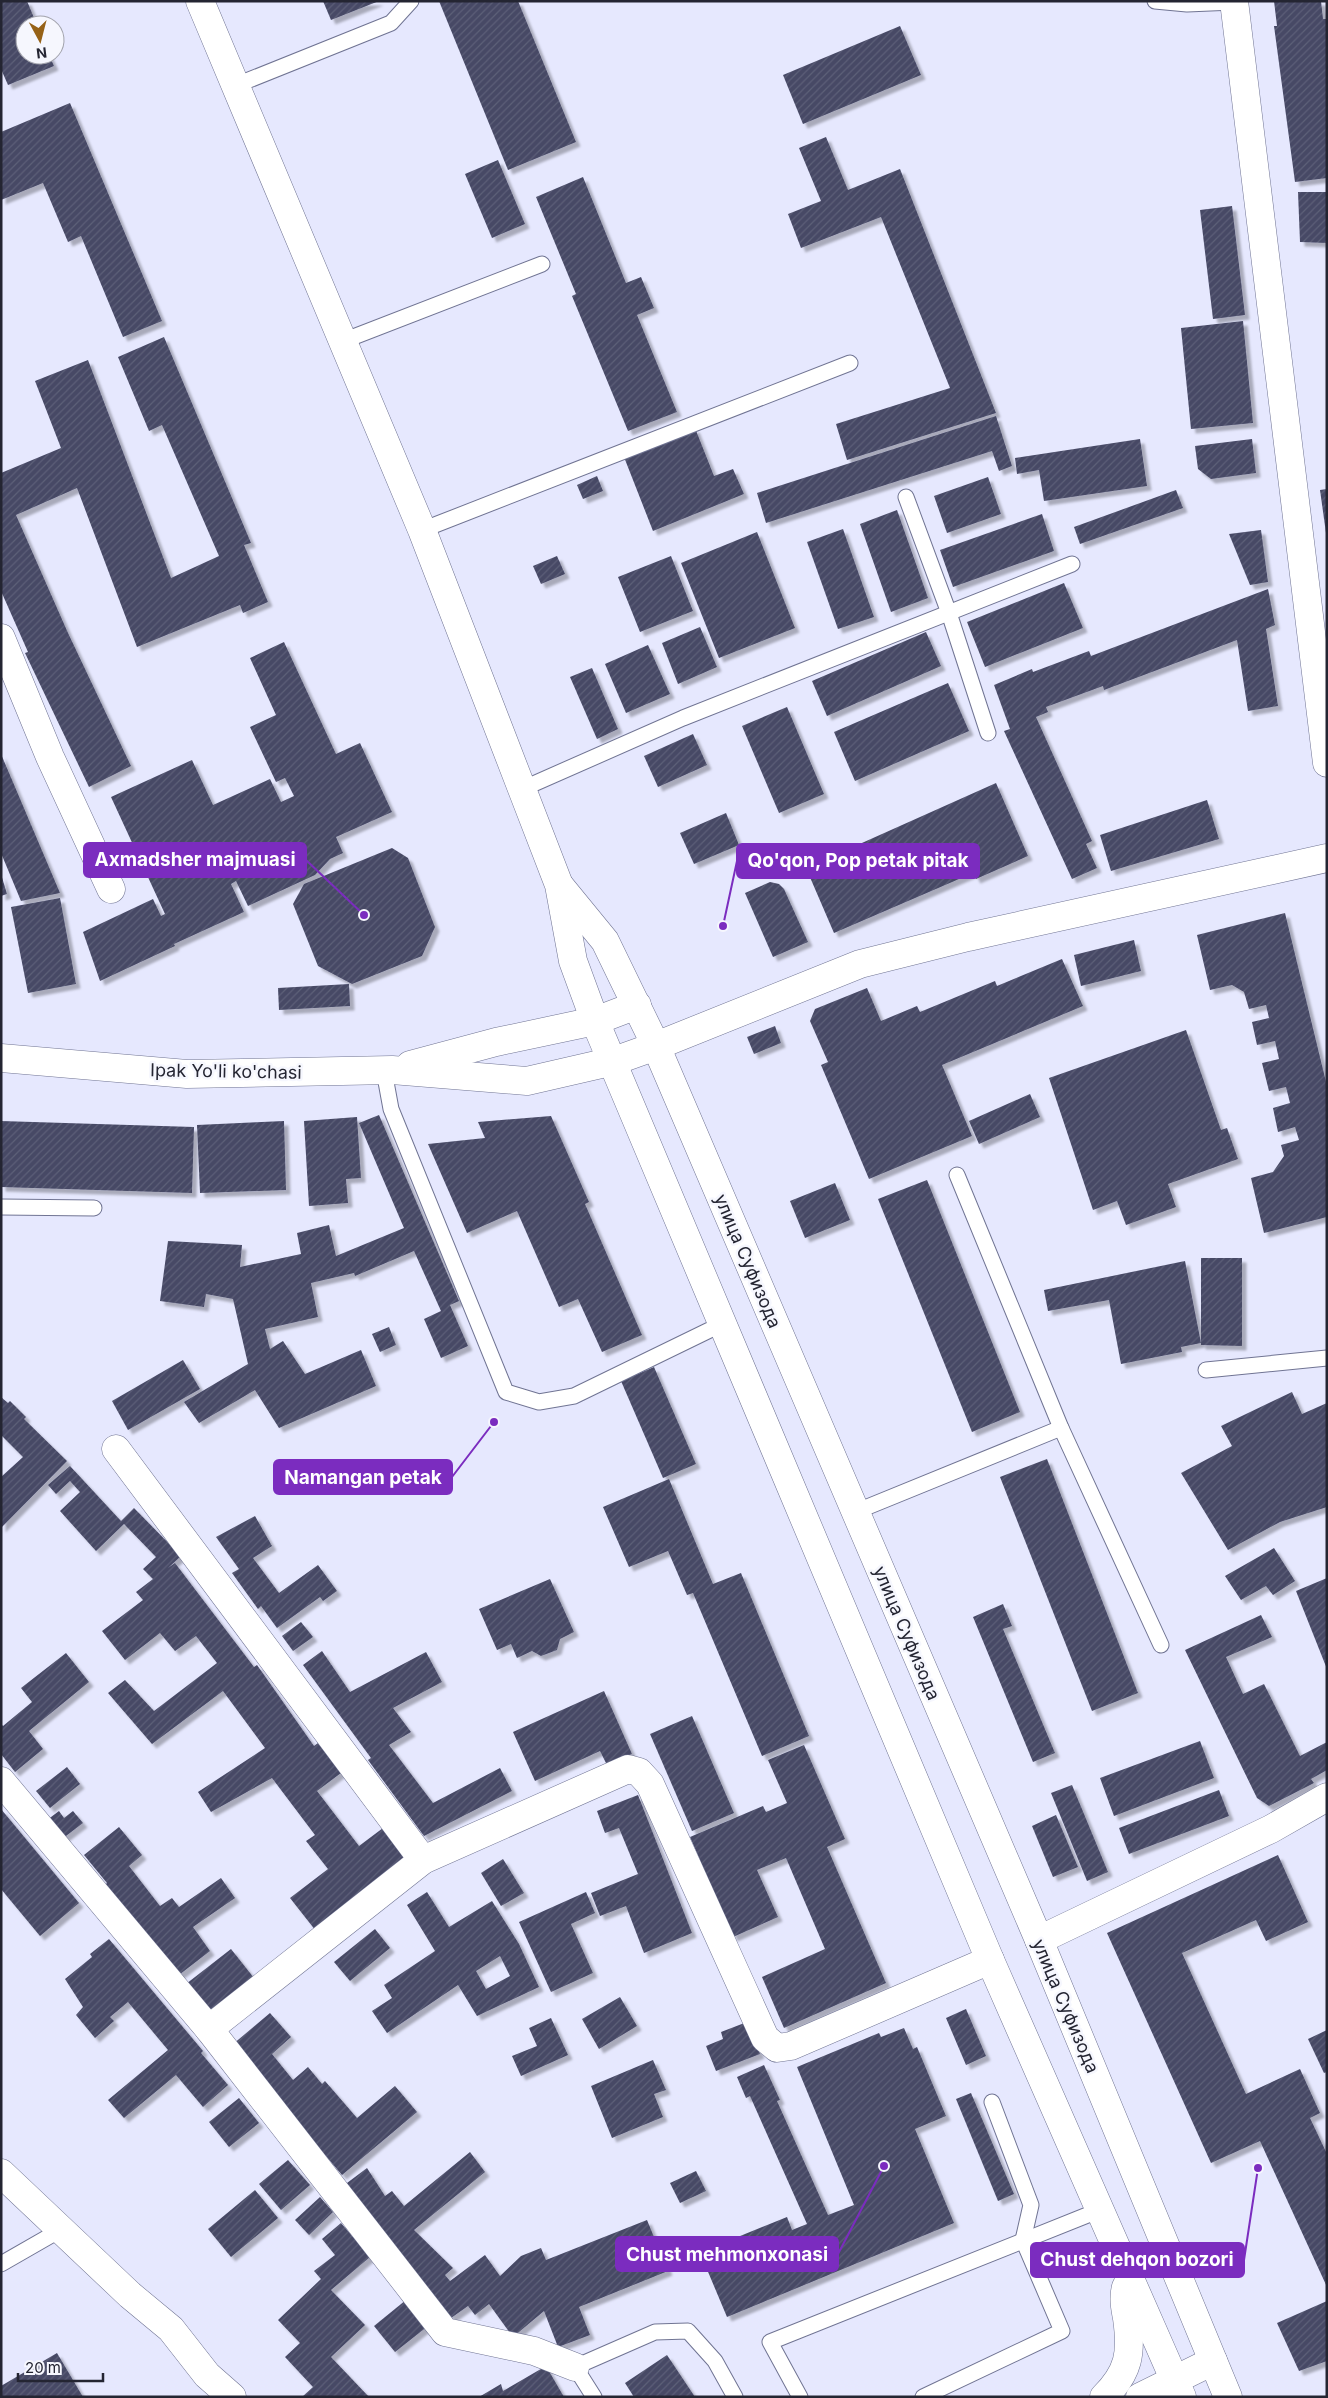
<svg xmlns="http://www.w3.org/2000/svg" width="1328" height="2398" viewBox="0 0 1328 2398" font-family="Inter,sans-serif">
<style>
.building{fill:url(#building-hatch);fill-rule:evenodd;filter:url(#shadow)}
.lines{fill:none;stroke-linecap:round;stroke-linejoin:round}
.lane-casing{stroke:#707493;stroke-width:17}
.street-casing{stroke:#707493;stroke-width:29}
.secondary-casing{stroke:#707493;stroke-width:29}
.lane{stroke:#fff;stroke-width:15}
.street{stroke:#fff;stroke-width:28}
.secondary{stroke:#fff;stroke-width:28}
.labels{text-anchor:middle;dominant-baseline:central;stroke-width:5;stroke-linejoin:round;paint-order:stroke}
.street-label{font-size:18px;fill:#242532;stroke:#f6f7fe}
.leader{fill:none;stroke:#7b2cbf;stroke-width:2}
.callout-dot{fill:#7b2cbf;stroke:#f6f7fe;stroke-width:2}
.callout{fill:#7b2cbf;stroke:#7b2cbf;stroke-width:2}
.callout-label{font-size:19px;text-anchor:middle;font-weight:bold;fill:#fff}
</style>
<defs>
<pattern id="building-hatch" width="6" height="6" patternUnits="userSpaceOnUse" patternTransform="scale(1.25)"><rect width="6" height="6" fill="#464865"/><path d="M-1 1l2-2M0 6l6-6M5 7l2-2" fill="none" stroke="#5e6078"/></pattern>
<filter id="shadow"><feDropShadow dx="4.5" dy="4.5" stdDeviation="1" flood-color="#0004"/></filter>
</defs>
<rect width="100%" height="100%" fill="#e6e8fe"/>
<g class="building">
<path d="M1,1H27L37,25H25V55H49L54,66L8,85L1,69Z"/>
<path d="M323,1H379L331,20Z"/>
<path d="M439,1H518L576,142L508,170Z"/>
<path d="M1274,1H1321L1323,19H1326L1327,24V178L1295,182L1274,26H1277Z"/>
<path d="M900,26L921,75L803,124L783,75Z"/>
<path d="M70,103L162,321L123,337L81,236L68,242L43,183L1,200V132Z"/>
<path d="M826,137L848,190L900,169L996,413L847,460L836,424L950,388L881,217L801,248L788,214L821,201L799,148Z"/>
<path d="M498,160L525,224L492,238L465,174Z"/>
<path d="M583,177L626,283L641,277L654,308L637,315L677,412L628,431L572,296L576,294L536,197Z"/>
<path d="M1298,192H1327V243L1300,242Z"/>
<path d="M1232,206L1245,315L1213,319L1200,210Z"/>
<path d="M1243,321L1253,423L1191,429L1181,328Z"/>
<path d="M164,337L251,543L244,545L268,602L243,613L240,605L137,647L77,488L16,515L68,633L131,766L89,787L25,653L28,652L1,591V473L61,448L35,381L88,360L171,578L219,556L162,425L149,431L118,357Z"/>
<path d="M996,416L1012,466L999,471L992,451L766,523L757,493Z"/>
<path d="M695,428L714,476L733,469L744,494L653,531L624,457Z"/>
<path d="M1140,439L1147,486L1044,501L1039,470L1017,474L1015,458Z"/>
<path d="M1252,439L1256,473L1211,479L1198,469L1195,446Z"/>
<path d="M597,476L603,491L583,499L577,485Z"/>
<path d="M988,477L1001,514L947,533L934,496Z"/>
<path d="M1327,489V533H1326L1320,490Z"/>
<path d="M1176,490L1183,508L1080,544L1074,527Z"/>
<path d="M897,510L928,598L891,612L860,524Z"/>
<path d="M1042,514L1054,551L953,587L940,550Z"/>
<path d="M843,529L874,617L838,629L807,542Z"/>
<path d="M1261,530L1268,582L1250,585L1229,534Z"/>
<path d="M757,532L795,628L719,658L681,563Z"/>
<path d="M557,556L565,574L541,584L533,566Z"/>
<path d="M671,556L693,611L640,632L618,577Z"/>
<path d="M1064,583L1083,628L985,667L967,622Z"/>
<path d="M1268,589L1275,625L1266,629L1278,706L1248,711L1237,640L1104,690L1103,686L1046,707L1048,712L1036,717L1092,841L1086,844L1097,868L1072,879L1004,731L1010,729L994,685L1032,669L1033,672L1089,651L1091,656Z"/>
<path d="M700,627L717,667L678,684L662,643Z"/>
<path d="M926,632L941,666L827,716L812,681Z"/>
<path d="M284,642L336,754L360,743L392,812L336,837L343,853L330,859L315,875L248,906L236,881L231,884L244,912L174,944L175,946L100,981L83,932L153,899L161,916L165,914L111,797L192,760L213,805L270,779L281,802L294,796L285,778L276,782L250,727L276,715L250,658Z"/>
<path d="M648,645L670,694L626,713L605,664Z"/>
<path d="M592,668L618,729L597,739L570,677Z"/>
<path d="M948,683L969,731L855,781L834,732Z"/>
<path d="M787,707L824,794L779,813L742,726Z"/>
<path d="M693,734L707,765L658,787L644,756Z"/>
<path d="M1,754L60,893L21,901L1,853Z"/>
<path d="M996,783L1028,856L976,879L973,873L834,933L806,868Z"/>
<path d="M1207,800L1219,839L1111,871L1100,835Z"/>
<path d="M726,813L739,845L694,864L680,833Z"/>
<path d="M392,848L408,858L435,927L422,956L352,984L318,966L293,904L304,884Z"/>
<path d="M1,874L7,894L1,896Z"/>
<path d="M770,882L779,884L784,889L808,942L773,957L745,893Z"/>
<path d="M60,898L76,984L28,993L11,907Z"/>
<path d="M1285,913L1327,1086V1217L1264,1233L1251,1178L1273,1172L1284,1156L1281,1145L1299,1140L1295,1127L1278,1132L1273,1108L1290,1103L1286,1087L1269,1091L1262,1063L1279,1059L1275,1041L1257,1045L1252,1022L1269,1018L1266,1005L1249,1009L1244,992L1232,985L1210,990L1197,935Z"/>
<path d="M1134,940L1141,971L1081,986L1074,955Z"/>
<path d="M1062,959L1083,1006L942,1065L972,1136L869,1179L821,1065L828,1062L810,1021L815,1009L867,988L881,1021L917,1006L920,1012L995,981L997,986Z"/>
<path d="M349,984L350,1006L279,1010L278,988Z"/>
<path d="M775,1026L781,1043L754,1054L747,1037Z"/>
<path d="M1186,1030L1221,1130L1227,1128L1238,1159L1168,1184L1176,1207L1126,1225L1117,1201L1093,1210L1049,1078Z"/>
<path d="M1030,1094L1040,1117L979,1144L969,1121Z"/>
<path d="M379,1115L459,1301L450,1305L468,1346L441,1358L424,1319L441,1311L414,1251L355,1276L354,1273L311,1283L318,1317L265,1329L270,1349L283,1341L305,1374L361,1350L376,1386L279,1428L255,1390L199,1423L184,1402L248,1364L233,1299L206,1294L204,1307L160,1301L168,1241L242,1245L240,1267L301,1254L297,1233L329,1225L336,1256L404,1228L359,1123Z"/>
<path d="M551,1116L589,1202L585,1204L642,1335L602,1352L578,1299L559,1307L517,1211L467,1233L428,1144L485,1138L478,1122Z"/>
<path d="M357,1117L361,1178L346,1179L348,1203L309,1206L304,1121Z"/>
<path d="M1,1121L194,1127L192,1193L1,1187Z"/>
<path d="M284,1121L286,1190L200,1193L197,1125Z"/>
<path d="M927,1180L1020,1412L972,1432L878,1199Z"/>
<path d="M835,1183L850,1220L805,1238L790,1201Z"/>
<path d="M1201,1258H1242V1346L1201,1345Z"/>
<path d="M1185,1261L1201,1343L1181,1347L1182,1352L1121,1364L1109,1300L1048,1311L1044,1290Z"/>
<path d="M389,1327L396,1345L380,1352L372,1334Z"/>
<path d="M183,1360L200,1389L128,1430L112,1401Z"/>
<path d="M654,1367L696,1464L663,1478L621,1381Z"/>
<path d="M1292,1392L1302,1414L1327,1403V1507L1280,1522L1228,1550L1181,1473L1232,1446L1221,1426Z"/>
<path d="M1,1397L8,1403L10,1401L26,1417L24,1419L67,1461L1,1528V1477L23,1457L1,1435Z"/>
<path d="M1047,1459L1138,1693L1092,1711L1000,1477Z"/>
<path d="M70,1466L121,1521L134,1508L181,1556L168,1568L175,1563L254,1667L257,1665L314,1746L318,1743L341,1773L317,1791L359,1846L383,1828L408,1861L316,1931L290,1898L328,1869L306,1841L315,1835L272,1778L211,1812L198,1792L265,1748L223,1691L152,1744L108,1693L125,1680L154,1711L217,1663L196,1636L175,1651L160,1633L125,1660L102,1631L143,1600L136,1592L153,1579L143,1569L156,1557L124,1524L96,1551L60,1511L80,1492L70,1481L56,1494L48,1485Z"/>
<path d="M669,1479L713,1584L741,1573L809,1736L762,1756L693,1593L687,1595L668,1551L629,1567L603,1507Z"/>
<path d="M255,1516L272,1546L253,1558L279,1593L318,1565L337,1591L323,1601L320,1597L277,1628L261,1606L258,1609L232,1573L239,1569L216,1537Z"/>
<path d="M1274,1548L1295,1581L1273,1595L1266,1586L1241,1600L1225,1576Z"/>
<path d="M1327,1578V1669L1296,1591Z"/>
<path d="M550,1579L574,1632L560,1639L557,1650L541,1656L532,1651L517,1658L511,1644L497,1650L479,1609Z"/>
<path d="M1003,1604L1012,1626L1003,1629L1055,1753L1033,1762L973,1617Z"/>
<path d="M1261,1615L1272,1637L1226,1657L1243,1694L1264,1684L1300,1756L1327,1742V1770L1311,1779L1314,1783L1269,1806L1257,1798L1185,1650Z"/>
<path d="M301,1622L313,1637L293,1651L282,1636Z"/>
<path d="M322,1651L350,1692L426,1652L442,1682L393,1708L411,1732L389,1745L433,1803L500,1768L512,1791L424,1836L368,1760L371,1758L303,1665Z"/>
<path d="M66,1653L89,1682L29,1731L43,1749L15,1772L1,1754V1724L3,1726L32,1702L21,1688Z"/>
<path d="M604,1691L632,1754L607,1765L600,1751L535,1781L513,1732Z"/>
<path d="M692,1716L734,1813L692,1831L650,1734Z"/>
<path d="M1200,1741L1214,1778L1114,1816L1100,1778Z"/>
<path d="M804,1745L845,1839L827,1847L886,1983L784,2028L762,1977L825,1949L786,1858L757,1870L778,1917L733,1937L690,1837L763,1806L766,1812L787,1803L768,1760Z"/>
<path d="M67,1767L80,1784L50,1808L36,1791Z"/>
<path d="M1072,1785L1108,1872L1087,1881L1051,1793Z"/>
<path d="M1219,1790L1229,1816L1129,1854L1119,1828Z"/>
<path d="M638,1795L692,1933L644,1953L626,1906L600,1916L591,1893L638,1874L619,1828L605,1833L597,1811Z"/>
<path d="M1,1809L79,1903L40,1936L1,1889Z"/>
<path d="M59,1811L64,1818L73,1811L83,1823L62,1839L47,1820Z"/>
<path d="M1056,1815L1078,1867L1053,1877L1032,1826Z"/>
<path d="M119,1827L142,1855L129,1866L160,1906L172,1898L179,1907L221,1878L235,1898L193,1927L210,1951L175,1978L103,1887L107,1883L84,1855Z"/>
<path d="M1278,1855L1308,1922L1266,1941L1256,1920L1182,1953L1246,2094L1300,2069L1320,2113L1310,2118L1327,2154V2287L1260,2141L1211,2163L1107,1933Z"/>
<path d="M503,1859L524,1893L501,1906L481,1873Z"/>
<path d="M427,1892L449,1927L492,1901L519,1944L539,1987L477,2016L458,1985L387,2033L372,2011L392,1998L384,1985L435,1951L407,1905ZM500,1956L510,1976L486,1989L476,1971Z"/>
<path d="M586,1892L595,1913L571,1924L593,1973L551,1992L519,1922Z"/>
<path d="M375,1929L390,1948L350,1981L334,1962Z"/>
<path d="M109,1939L203,2051L201,2053L228,2085L203,2107L176,2075L124,2118L108,2100L168,2050L128,2002L110,2017L114,2021L95,2038L76,2015L83,2007L65,1979L92,1957L90,1954Z"/>
<path d="M231,1949L254,1978L210,2013L186,1984Z"/>
<path d="M620,1997L637,2026L599,2049L582,2019Z"/>
<path d="M966,2009L986,2056L966,2065L946,2018Z"/>
<path d="M270,2013L291,2037L272,2054L293,2080L308,2067L322,2084L325,2081L357,2118L395,2086L417,2112L342,2175L232,2045Z"/>
<path d="M551,2018L568,2055L521,2076L512,2056L537,2046L529,2028Z"/>
<path d="M747,2022L760,2054L716,2071L706,2046L723,2039L721,2032Z"/>
<path d="M904,2028L913,2049L917,2047L946,2116L915,2129L954,2223L727,2317L706,2267L724,2260L718,2245L787,2217L792,2230L807,2224L750,2096L746,2098L737,2077L764,2065L780,2100L777,2101L828,2215L854,2205L797,2067L879,2033L881,2037Z"/>
<path d="M1327,2030V2072L1324,2073L1308,2039Z"/>
<path d="M653,2060L666,2090L654,2094L663,2117L612,2138L591,2086Z"/>
<path d="M971,2093L1014,2194L998,2201L956,2099Z"/>
<path d="M239,2098L259,2123L229,2147L209,2122Z"/>
<path d="M470,2152L485,2172L414,2230L453,2268L445,2275L450,2281L485,2255L500,2276L521,2256L541,2248L546,2260L647,2220L668,2271L579,2307L590,2335L558,2347L544,2311L513,2337L489,2304L475,2315L468,2306L451,2318L343,2186L367,2168L385,2196L392,2191L404,2206Z"/>
<path d="M288,2160L310,2185L281,2210L259,2184Z"/>
<path d="M696,2171L706,2191L680,2203L670,2183Z"/>
<path d="M255,2190L278,2218L231,2257L208,2229Z"/>
<path d="M320,2197L333,2212L309,2235L295,2220Z"/>
<path d="M341,2223L370,2257L331,2290L365,2325L331,2357L369,2397H302L313,2387L285,2357L300,2343L278,2320L321,2279L314,2271L335,2255L322,2239Z"/>
<path d="M406,2300L428,2326L395,2352L374,2326Z"/>
<path d="M1327,2301V2361L1299,2371L1277,2323Z"/>
<path d="M57,2353L83,2397H1V2386Z"/>
<path d="M667,2355L695,2397H634L625,2383Z"/>
<path d="M546,2366L564,2397H479L501,2384L503,2391Z"/>
</g>
<g class="lines">
<g class="lane-casing">
<g id="lane">
<path d="M1155,1L1187,4L1234,2"/>
<path d="M234,86L391,23L411,1"/>
<path d="M343,341L542,264"/>
<path d="M906,497L949,613L988,733"/>
<path d="M422,530L850,363"/>
<path d="M522,789L683,718L1072,564"/>
<path d="M384,1071L391,1109L506,1392L539,1402L574,1396L724,1323"/>
<path d="M957,1175L1061,1428L1161,1645"/>
<path d="M1,1207L94,1208"/>
<path d="M1206,1370L1327,1358"/>
<path d="M855,1512L1061,1428"/>
<path d="M1,2264L62,2229"/>
<path d="M594,2397L575,2367L655,2332L688,2331L715,2361L735,2397"/>
<path d="M800,2397L770,2342L1100,2210"/>
<path d="M923,2397L1062,2331L1023,2240L1031,2205L992,2102"/>
</g>
</g>
<g class="street-casing">
<g id="street">
<path d="M1234,1L1327,763"/>
<path d="M1,638L50,757L111,889"/>
<path d="M656,1046L860,964L968,937L1327,858"/>
<path d="M116,1449L423,1860"/>
<path d="M1,1781L209,2029L445,2332L534,2351L575,2367"/>
<path d="M1039,1940L1271,1829L1327,1797"/>
<path d="M209,2029L423,1860L628,1769L639,1772L650,1784L765,2038L777,2048L791,2046L990,1960"/>
<path d="M1,2173L130,2295L171,2329L207,2375L232,2397"/>
</g>
</g>
<g class="secondary-casing">
<g id="secondary">
<path d="M200,1L422,530L559,885L573,961L595,1021L990,1960L1182,2397"/>
<path d="M560,886L605,941L656,1046L1039,1940L1228,2397"/>
<path d="M1,1058L187,1074L392,1070L527,1081L614,1061L656,1046"/>
<path d="M410,1065L496,1042L595,1021L637,1005"/>
<path d="M1104,2397C1129,2372 1132,2353 1127,2318C1125,2308 1123,2297 1126,2287"/>
<path d="M1140,2397L1213,2361"/>
</g>
</g>
<use href="#lane" class="lane"/>
<use href="#street" class="street"/>
<use href="#secondary" class="secondary"/>
</g>
<g class="labels">
<g class="street-label">
<text transform="translate(226 1071) rotate(1)">Ipak Yo'li ko'chasi</text>
<text transform="translate(748 1261) rotate(67)">улица Суфизода</text>
<text transform="translate(907 1633) rotate(67)">улица Суфизода</text>
<text transform="translate(1066 2006) rotate(67)">улица Суфизода</text>
</g>
</g>
<path class="leader" d="M364 915L306 860M723 926L737 861M494 1422L452 1477M884 2166L838 2254M1258 2168L1244 2260"/>
<g class="callout-dot">
<circle cx="364" cy="915" r="5"/>
<circle cx="723" cy="926" r="5"/>
<circle cx="494" cy="1422" r="5"/>
<circle cx="884" cy="2166" r="5"/>
<circle cx="1258" cy="2168" r="5"/>
</g>
<g class="callout">
<rect x="84" y="843" width="222" height="34" rx="5"/>
<rect x="737" y="844" width="242" height="34" rx="5"/>
<rect x="274" y="1460" width="178" height="34" rx="5"/>
<rect x="616" y="2237" width="222" height="34" rx="5"/>
<rect x="1031" y="2243" width="213" height="34" rx="5"/>
</g>
<g class="callout-label">
<text x="195" y="866">Axmadsher majmuasi</text>
<text x="858" y="867">Qo'qon, Pop petak pitak</text>
<text x="363" y="1484">Namangan petak</text>
<text x="727" y="2261">Chust mehmonxonasi</text>
<text x="1137" y="2266">Chust dehqon bozori</text>
</g>
<rect width="1328" height="2398" fill="none" stroke="#242532" stroke-width="5"/>
<g transform="translate(40 40) rotate(173)"><circle r="24" fill="#f6f7fe" stroke="#a2a3ac"/>
<path d="M0-4L9 19L0 12L-9 19Z" fill="#966217"/>
<text y="-8" font-size="14" font-weight="bold" text-anchor="middle" fill="#242532">N</text>
</g>
<path d="M18 2373v8h85v-8" fill="none" stroke="#242532" stroke-width="2.5"/>
<text x="25" y="2373" font-size="15" fill="#242532" stroke="#f6f7fe" stroke-width="4" paint-order="stroke">20 m</text>
</svg>
